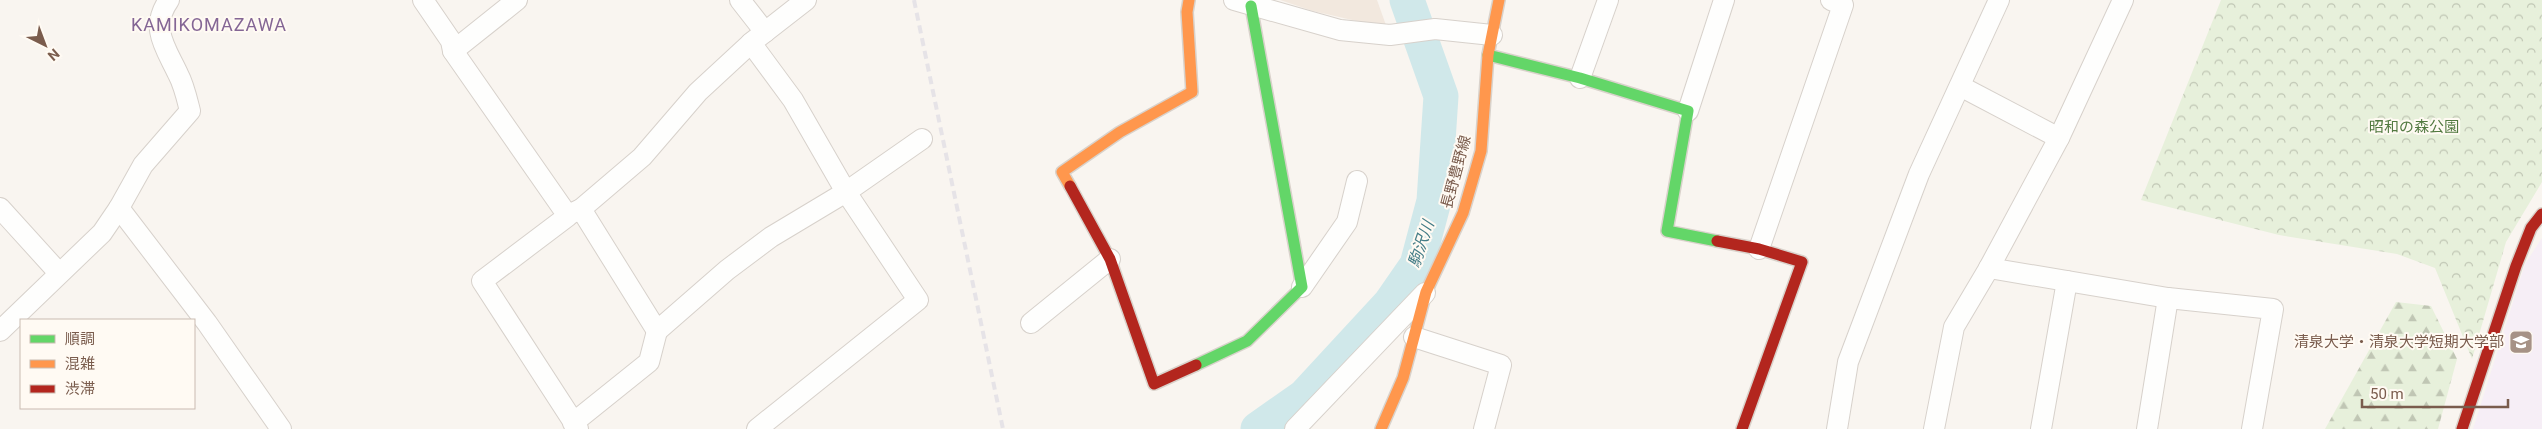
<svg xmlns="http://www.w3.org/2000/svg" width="2542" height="429" viewBox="0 0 2542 429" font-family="Roboto,'Noto Sans JP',sans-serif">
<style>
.residential{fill:#f2e8de}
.education{fill:#f6eef6}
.forest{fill:url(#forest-firs)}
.park{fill:url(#park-crowns)}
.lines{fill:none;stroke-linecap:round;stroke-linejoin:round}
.river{stroke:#d0e8ea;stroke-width:35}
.street-casing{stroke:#d7d1cb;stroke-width:22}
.fast-casing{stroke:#d9d2cb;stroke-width:14}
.slow-casing{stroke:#d9d2cb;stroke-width:14}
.jam-casing{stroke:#d9d2cb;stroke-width:14}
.street{stroke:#fefefd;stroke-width:20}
.fast{stroke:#63d668;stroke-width:11}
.slow{stroke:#ff974d;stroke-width:11}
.jam{stroke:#b3261e;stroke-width:11}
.rail{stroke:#e6e3e7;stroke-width:4;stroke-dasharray:8 5;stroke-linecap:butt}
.labels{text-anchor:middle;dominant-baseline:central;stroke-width:4;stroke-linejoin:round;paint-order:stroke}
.park-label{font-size:15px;fill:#537a41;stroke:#fffaf3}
.street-label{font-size:15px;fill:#7a5c4d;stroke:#fffaf3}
.poi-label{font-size:15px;fill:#7a5c4d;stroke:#fffaf3;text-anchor:end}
.water-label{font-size:16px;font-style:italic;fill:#437c86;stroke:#fffaf3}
.quarter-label{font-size:18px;letter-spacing:1px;fill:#846695;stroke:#fffaf3}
</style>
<defs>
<pattern id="forest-firs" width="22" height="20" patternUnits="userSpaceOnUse" patternTransform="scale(1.25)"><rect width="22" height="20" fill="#e7f0db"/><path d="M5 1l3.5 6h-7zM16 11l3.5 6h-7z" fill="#c0c6b4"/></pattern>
<pattern id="park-crowns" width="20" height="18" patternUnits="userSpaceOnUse" patternTransform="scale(1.25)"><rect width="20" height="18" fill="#e7f0db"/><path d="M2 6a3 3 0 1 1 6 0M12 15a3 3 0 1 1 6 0" fill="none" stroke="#c0c6b4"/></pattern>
</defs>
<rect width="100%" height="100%" fill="#f9f5f0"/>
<path class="residential" d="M1280,0H1377L1387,28L1313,11Z"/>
<path class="education" d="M2542,238V429H2473L2525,264Z"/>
<path class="forest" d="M2396,302L2431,306L2457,359L2438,429H2325Z"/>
<path class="park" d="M2221,0H2542V182L2506,242L2472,359L2435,268L2397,254L2279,235L2141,200Z"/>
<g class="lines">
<path class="river" d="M1258,429L1305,396L1390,304L1417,265L1434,201L1441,96L1407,0"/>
<g class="street-casing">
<g id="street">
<path d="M423,0L451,41L453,51L568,216L482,281L578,429"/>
<path d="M740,0L765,32"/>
<path d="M1234,0L1340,30L1390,35L1435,29L1492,35"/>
<path d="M453,51L517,0"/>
<path d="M1580,78L1608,0"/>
<path d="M1960,86L2059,138"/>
<path d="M1688,111L1724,0"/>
<path d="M0,208L59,273"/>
<path d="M119,208L207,323L281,429"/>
<path d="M581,209L657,331L727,270L771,237L846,192L922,139"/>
<path d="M570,214L581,209L642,157L698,92L751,43"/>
<path d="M1759,249L1843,5L1831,0"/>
<path d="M1989,268L2168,298L2273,309L2252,429"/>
<path d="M1302,287L1347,222L1357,181"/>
<path d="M1031,323L1110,259"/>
<path d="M0,331L102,233L119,208L143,165L190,111C187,99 184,85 178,74C166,48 149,28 169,0"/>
<path d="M1414,337L1501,365L1484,429"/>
<path d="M573,423L649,362L657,331"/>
<path d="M757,429L918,300L846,192L793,100L751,43L806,0"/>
<path d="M1295,429L1425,293"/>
<path d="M1837,429L1848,362L1919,174L1999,0"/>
<path d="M1934,429L1954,327L1989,268L2059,138L2123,0"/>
<path d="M2041,429L2067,281"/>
<path d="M2147,429L2168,298"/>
</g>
</g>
<g class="fast-casing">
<g id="fast">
<path d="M1488,55L1580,78L1688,111L1667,231L1717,241"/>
<path d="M1196,365L1247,341L1302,287L1251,6"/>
</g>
</g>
<g class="slow-casing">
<g id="slow">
<path d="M1070,186L1062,172L1120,132L1192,92L1187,12L1189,0"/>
<path d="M1381,429L1403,378L1426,292L1463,213L1481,151L1488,55L1499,0"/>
</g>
</g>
<g class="jam-casing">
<g id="jam">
<path d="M1070,186L1110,259L1154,384L1196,365"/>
<path d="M1717,241L1759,249L1802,262L1742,429"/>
<path d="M2462,429L2516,266L2531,228L2542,214"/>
</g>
</g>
<use href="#street" class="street"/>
<use href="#fast" class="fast"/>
<use href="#slow" class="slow"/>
<use href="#jam" class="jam"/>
<path class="rail" d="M914,0L1003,429"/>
</g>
<defs>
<g id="university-square" transform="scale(1.25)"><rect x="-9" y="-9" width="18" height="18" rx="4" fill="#a69286" stroke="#fffaf3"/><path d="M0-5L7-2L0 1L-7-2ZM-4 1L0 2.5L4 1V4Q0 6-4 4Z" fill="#fff"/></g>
</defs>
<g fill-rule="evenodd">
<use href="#university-square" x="2521" y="342"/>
</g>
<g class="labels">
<g class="park-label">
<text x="2414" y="127">昭和の森公園</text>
</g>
<g class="street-label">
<text transform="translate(1456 172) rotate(-75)">長野豊野線</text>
</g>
<g class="poi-label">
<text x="2504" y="342">清泉大学・清泉大学短期大学部</text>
</g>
<g class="water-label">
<text transform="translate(1421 244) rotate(-71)">駒沢川</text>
</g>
<g class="quarter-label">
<text x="209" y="24">KAMIKOMAZAWA</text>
</g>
</g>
<rect x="20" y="319" width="175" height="90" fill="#fffaf3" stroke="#cabbb1"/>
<rect x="30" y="335" width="25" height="8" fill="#63d668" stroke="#cabbb1"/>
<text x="65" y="344" font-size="15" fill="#7a5c4d">順調</text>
<rect x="30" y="360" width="25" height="8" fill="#ff974d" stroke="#cabbb1"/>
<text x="65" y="369" font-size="15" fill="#7a5c4d">混雑</text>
<rect x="30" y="385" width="25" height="8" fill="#b3261e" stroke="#cabbb1"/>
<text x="65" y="394" font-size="15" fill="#7a5c4d">渋滞</text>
<g transform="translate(45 45) rotate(138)" stroke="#fffaf3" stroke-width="4" paint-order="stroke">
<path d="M0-4L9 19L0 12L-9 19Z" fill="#7a5c4d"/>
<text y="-8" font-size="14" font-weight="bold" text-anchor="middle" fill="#7a5c4d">N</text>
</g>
<path d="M2362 399v8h146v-8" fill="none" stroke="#7a5c4d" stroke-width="2.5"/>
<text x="2370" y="399" font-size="15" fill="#7a5c4d" stroke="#fffaf3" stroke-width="4" paint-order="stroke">50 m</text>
</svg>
